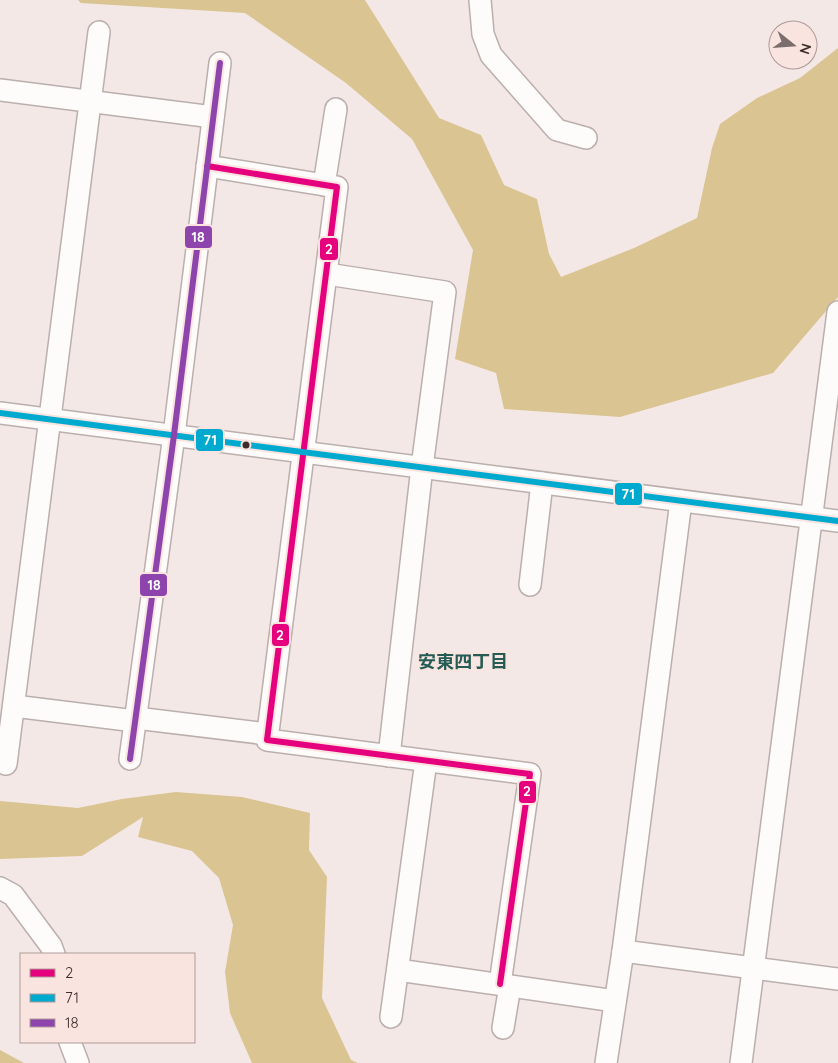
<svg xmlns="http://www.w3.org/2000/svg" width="838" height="1063" viewBox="0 0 838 1063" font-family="Quicksand,'Noto Sans JP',sans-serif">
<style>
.forest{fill:#d9c492}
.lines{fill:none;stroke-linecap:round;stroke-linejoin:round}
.minor-casing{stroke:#bbafad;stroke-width:24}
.minor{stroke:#fdfcfb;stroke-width:21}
.bus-1-casing{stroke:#fae4e0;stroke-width:10}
.bus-2-casing{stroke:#fae4e0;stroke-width:10}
.bus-3-casing{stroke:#fae4e0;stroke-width:10}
.bus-1{stroke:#e5007d;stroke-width:6}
.bus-2{stroke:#00a9ce;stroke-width:6}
.bus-3{stroke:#8e44ad;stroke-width:6}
.bus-dot{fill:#3b2d2a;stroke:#fae4e0;stroke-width:2}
.labels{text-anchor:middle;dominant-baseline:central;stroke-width:4.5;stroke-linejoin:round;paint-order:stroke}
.neighbourhood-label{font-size:18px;font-weight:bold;fill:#245c55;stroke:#fae4e0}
.line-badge{stroke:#fae4e0;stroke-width:2}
.badge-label{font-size:14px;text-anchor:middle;font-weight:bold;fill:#fff}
</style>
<rect width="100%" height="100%" fill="#f4e8e6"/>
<g class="forest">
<path d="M78,0H365L439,118L481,135L504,185L537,199L549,254L561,277L634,248L697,218L712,148L720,124L757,98L800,78L838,48V297L773,373L620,417L504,409L496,373L455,359L473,250L412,139L346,83L245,13L81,3Z"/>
<path d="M176,792L242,797L310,813L309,850L327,877L322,998L351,1060L358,1063H252L230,1013L225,972L233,925L219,878L192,851L138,837L143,817L82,856L0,859V801L78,808L122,799Z"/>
<path d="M0,1050L24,1063H0Z"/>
</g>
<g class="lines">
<g class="minor-casing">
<g id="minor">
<path d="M480,0L483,34L491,55L557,130L586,138"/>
<path d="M0,90L213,117"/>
<path d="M207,166L337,187L267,740L530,774L500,984"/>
<path d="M324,185L336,109"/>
<path d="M327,274L445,292L422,467L389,756"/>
<path d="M0,413L838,521"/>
<path d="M681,501L623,951L838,979"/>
<path d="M530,585L542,483"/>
<path d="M14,706L135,721"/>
<path d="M136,718L268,734"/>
<path d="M130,759L174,435L220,63"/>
<path d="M6,764L99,32"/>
<path d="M0,888L13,895L51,946L54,954"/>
<path d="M398,970L615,1001"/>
<path d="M391,1017L426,761"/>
<path d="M503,1028L510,986"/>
<path d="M70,1042L78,1063"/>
<path d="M606,1063L623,951"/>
<path d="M741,1063L838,312"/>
</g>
</g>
<use href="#minor" class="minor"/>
<g class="bus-1-casing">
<path id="bus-1" d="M207,166L337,187L267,740L530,774L500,984"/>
</g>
<g class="bus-2-casing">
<path id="bus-2" d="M0,413L838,521"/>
</g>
<g class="bus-3-casing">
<path id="bus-3" d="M130,759L174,435L220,63"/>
</g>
<use href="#bus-1" class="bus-1"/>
<use href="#bus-2" class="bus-2"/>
<use href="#bus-3" class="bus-3"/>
</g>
<circle class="bus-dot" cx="246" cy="445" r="4.5"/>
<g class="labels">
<g class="neighbourhood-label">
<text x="463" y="661">安東四丁目</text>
</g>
</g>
<g class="line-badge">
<rect x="184" y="225" width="29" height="24" rx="5" fill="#8e44ad"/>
<rect x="319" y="237" width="20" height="24" rx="5" fill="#e5007d"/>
<rect x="195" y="428" width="29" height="24" rx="5" fill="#00a9ce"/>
<rect x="614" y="482" width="29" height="24" rx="5" fill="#00a9ce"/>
<rect x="139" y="573" width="29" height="24" rx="5" fill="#8e44ad"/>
<rect x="271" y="623" width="19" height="24" rx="5" fill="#e5007d"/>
<rect x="518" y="780" width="19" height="24" rx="5" fill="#e5007d"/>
</g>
<g class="badge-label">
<text x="198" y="242">18</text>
<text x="329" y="254">2</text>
<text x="210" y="445">71</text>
<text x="628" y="499">71</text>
<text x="154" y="590">18</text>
<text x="280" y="640">2</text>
<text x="527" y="796">2</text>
</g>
<rect x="20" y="953" width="175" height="90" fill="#fae4e0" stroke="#ae9b97"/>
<rect x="30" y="969" width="25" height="8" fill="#e5007d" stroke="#ae9b97"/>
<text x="65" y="978" font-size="15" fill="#3b2d2a">2</text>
<rect x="30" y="994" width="25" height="8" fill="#00a9ce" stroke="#ae9b97"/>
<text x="65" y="1003" font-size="15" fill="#3b2d2a">71</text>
<rect x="30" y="1019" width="25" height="8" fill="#8e44ad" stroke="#ae9b97"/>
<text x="65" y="1028" font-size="15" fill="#3b2d2a">18</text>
<g transform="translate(793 45) rotate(107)"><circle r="24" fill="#fae4e0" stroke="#ae9b97"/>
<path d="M0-4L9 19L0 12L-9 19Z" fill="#7c6e6c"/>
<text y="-8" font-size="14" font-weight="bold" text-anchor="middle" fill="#3b2d2a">N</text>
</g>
</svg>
